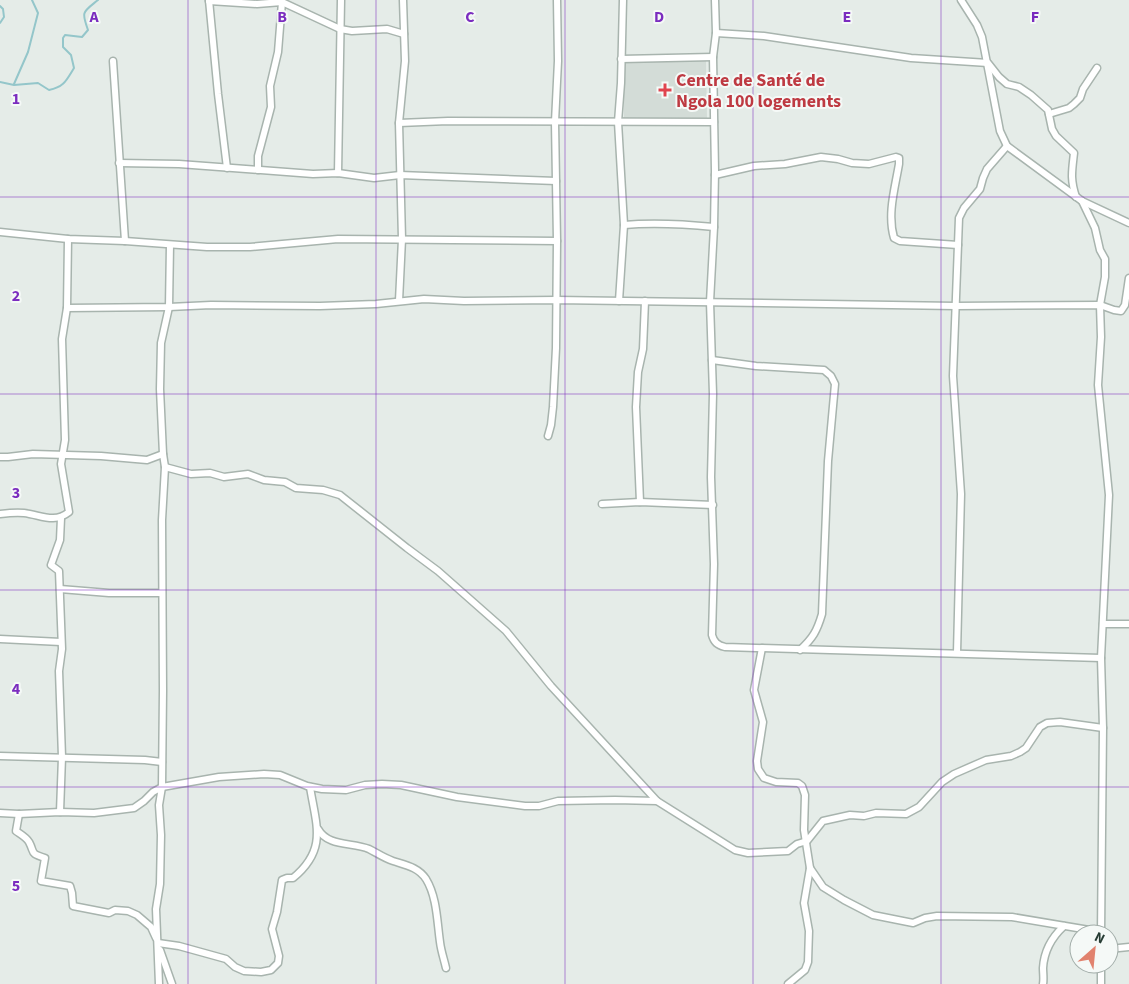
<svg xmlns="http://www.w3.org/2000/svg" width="1129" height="984" viewBox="0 0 1129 984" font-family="'Source Sans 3',sans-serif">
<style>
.built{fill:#d3dcd7}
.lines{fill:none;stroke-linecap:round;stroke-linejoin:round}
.stream{stroke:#94c6ca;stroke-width:2}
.minor-casing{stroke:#a8b4ae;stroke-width:9}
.minor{stroke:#fff;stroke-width:6}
.grid{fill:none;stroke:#7b2cbf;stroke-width:1;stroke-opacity:0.55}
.health-dot{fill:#e0444e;stroke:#f5f9f7;stroke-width:2}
.labels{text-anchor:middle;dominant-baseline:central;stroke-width:4;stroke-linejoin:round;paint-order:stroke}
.health-label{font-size:18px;font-weight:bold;fill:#be3a42;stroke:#f5f9f7;text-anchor:start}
.grid-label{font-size:16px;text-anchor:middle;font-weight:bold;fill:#7b2cbf;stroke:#f5f9f7;stroke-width:4;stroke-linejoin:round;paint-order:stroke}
</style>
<rect width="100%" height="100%" fill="#e5ece8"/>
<path class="built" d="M706,60L707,118L624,119L623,61Z"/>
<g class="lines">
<g class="stream">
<path d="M0,6L3,9L4,17L0,23"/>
<path d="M0,82L14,85L38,83L49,90C64,87 66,81 74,68L71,55L63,47V38L65,35L82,37L88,30C81,11 83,12 98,0"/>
<path d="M14,84L28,52L38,13L32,0"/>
</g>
<g class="minor-casing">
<g id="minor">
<path d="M209,0L218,94L227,168"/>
<path d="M715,0L716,33L713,57L715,171L714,227L710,302L713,394L711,477L714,564L712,635C714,642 717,645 725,647L1101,658"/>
<path d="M961,0L977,25L982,37L1000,131L1007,146L1082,201L1129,223"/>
<path d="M209,1L257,4L282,2L340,29L352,31L387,29L404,34"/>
<path d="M716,33L764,36L911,58L988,63L999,77L1007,84L1019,87L1031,95L1048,110L1052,129L1056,136L1074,153C1072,171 1070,179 1076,197"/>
<path d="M621,59L713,57"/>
<path d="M113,61L125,241"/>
<path d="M1049,114L1069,108L1074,104L1080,98L1083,89L1097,68"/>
<path d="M399,123L448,121L714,122"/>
<path d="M119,163L179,164L313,174L338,173L374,178L400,175L556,181"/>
<path d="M258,170V156L271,107L270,86L278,52L282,2"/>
<path d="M338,173L341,0"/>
<path d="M715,175L754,166L785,164L821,157L838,159L852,163L869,164L896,157L899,158V164C895,188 887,214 894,238L900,241L958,245"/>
<path d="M1082,201L1095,228L1100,250L1105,259V277L1100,305L1101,337L1098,385L1109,495L1101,658L1103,728L1101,934"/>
<path d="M624,225C655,222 684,224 714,227"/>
<path d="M0,232L68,239L125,241L207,247H250L338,239L557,241"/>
<path d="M399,301L402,239L399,123L405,61L403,0"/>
<path d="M619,301L624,225L618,122L621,83L623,0"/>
<path d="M67,308L169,307L211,305L320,306L376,304L424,299L464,301L556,300L956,306L1100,305L1114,310L1121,311L1125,305L1129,278"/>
<path d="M712,360L756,366L824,370L831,376L835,384L828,461L822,614C817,631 813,638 800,650"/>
<path d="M548,436L551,425L553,407L556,348L557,241L555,122L558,61L557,0"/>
<path d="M0,457H8L33,454L101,456L147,460L163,454"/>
<path d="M165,467L191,474L210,473L224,477L248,474L264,480L285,482L296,488L323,490L340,495L407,548L438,571L506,631L551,686L657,801"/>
<path d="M640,502L636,407L638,372L643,349L645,301"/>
<path d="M602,504L640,502L713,505"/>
<path d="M0,514C8,513 16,512 24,513C41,515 54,524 69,512L61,464L65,440L62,339L67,308L68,239"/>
<path d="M60,589L109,593H162"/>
<path d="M1103,624H1129"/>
<path d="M0,639L61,642"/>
<path d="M762,648L754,690L763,722L757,761L758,769L764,778L776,782L798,783L802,786L805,795L804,830L810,868L804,903L809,931L808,962L805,970L788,984"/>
<path d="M957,653L961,494L953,376L959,218L964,208L980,189L983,178L987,169L1007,146"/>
<path d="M0,756L145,760L162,762"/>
<path d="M60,812L62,757L59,671L62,649L59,571L51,565L60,540L61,518"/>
<path d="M0,813L19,814L60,812L94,813L134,808L144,801L153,792L162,787L219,777L264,774L280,775L307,786L322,789L346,790L365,785L382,784L401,785L457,797L525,806H539L558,801L615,800L657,801L735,850L748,853L788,851L797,844L807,841L823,821L850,815L864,816L876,813L906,814L919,807L942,782L954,774L986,760L1011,756L1020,752L1026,748L1040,727L1047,723L1060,722L1103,728"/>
<path d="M19,814L16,831C20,834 26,837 29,842C35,853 29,853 45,858L41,881L70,886L72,893L73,906L109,913L115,910L128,911L137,915L151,927L156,938"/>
<path d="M318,829C328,847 352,842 369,849C377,853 384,858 393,861C405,865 418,867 426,879C437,897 437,921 440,942C441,951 444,959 446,968"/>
<path d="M810,868L823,887L844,900L873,915L913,923L925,918L937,916L1012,917L1101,932"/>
<path d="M158,943L179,946L226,959L235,967L244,971L261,972L271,970L278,963L279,956L272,929L277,912L282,880L287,878H293C328,849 316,825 310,787"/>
<path d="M1109,949L1129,947"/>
<path d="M160,950L172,984"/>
<path d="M159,984L156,909L160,884L161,835L159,805L162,787L163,691L162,520L165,467L163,454L160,389L161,343L169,307L170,245"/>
<path d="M1043,984C1044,979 1043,973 1043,968C1044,951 1052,937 1064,926"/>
<path d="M1101,984V964"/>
</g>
</g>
<use href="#minor" class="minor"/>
</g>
<path class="grid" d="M188,0V984M376,0V984M565,0V984M753,0V984M941,0V984M0,197H1129M0,394H1129M0,590H1129M0,787H1129"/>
<path class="health-dot" d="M662.5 82.5h5v5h5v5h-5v5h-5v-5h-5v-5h5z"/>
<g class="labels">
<g class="health-label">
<text x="676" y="80">Centre de Santé de<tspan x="676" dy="21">Ngola 100 logements</tspan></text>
</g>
</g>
<g class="grid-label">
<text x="94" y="22">A</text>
<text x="282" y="22">B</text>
<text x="470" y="22">C</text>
<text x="659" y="22">D</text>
<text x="847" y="22">E</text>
<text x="1035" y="22">F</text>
<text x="16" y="104">1</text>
<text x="16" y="301">2</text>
<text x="16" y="498">3</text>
<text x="16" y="694">4</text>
<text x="16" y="891">5</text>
</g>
<g transform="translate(1094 949) rotate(27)"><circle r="24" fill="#f5f9f7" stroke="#a2ada9"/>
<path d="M0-4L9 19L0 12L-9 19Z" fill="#e1826e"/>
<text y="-8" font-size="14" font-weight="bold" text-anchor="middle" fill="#263c34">N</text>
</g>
</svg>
